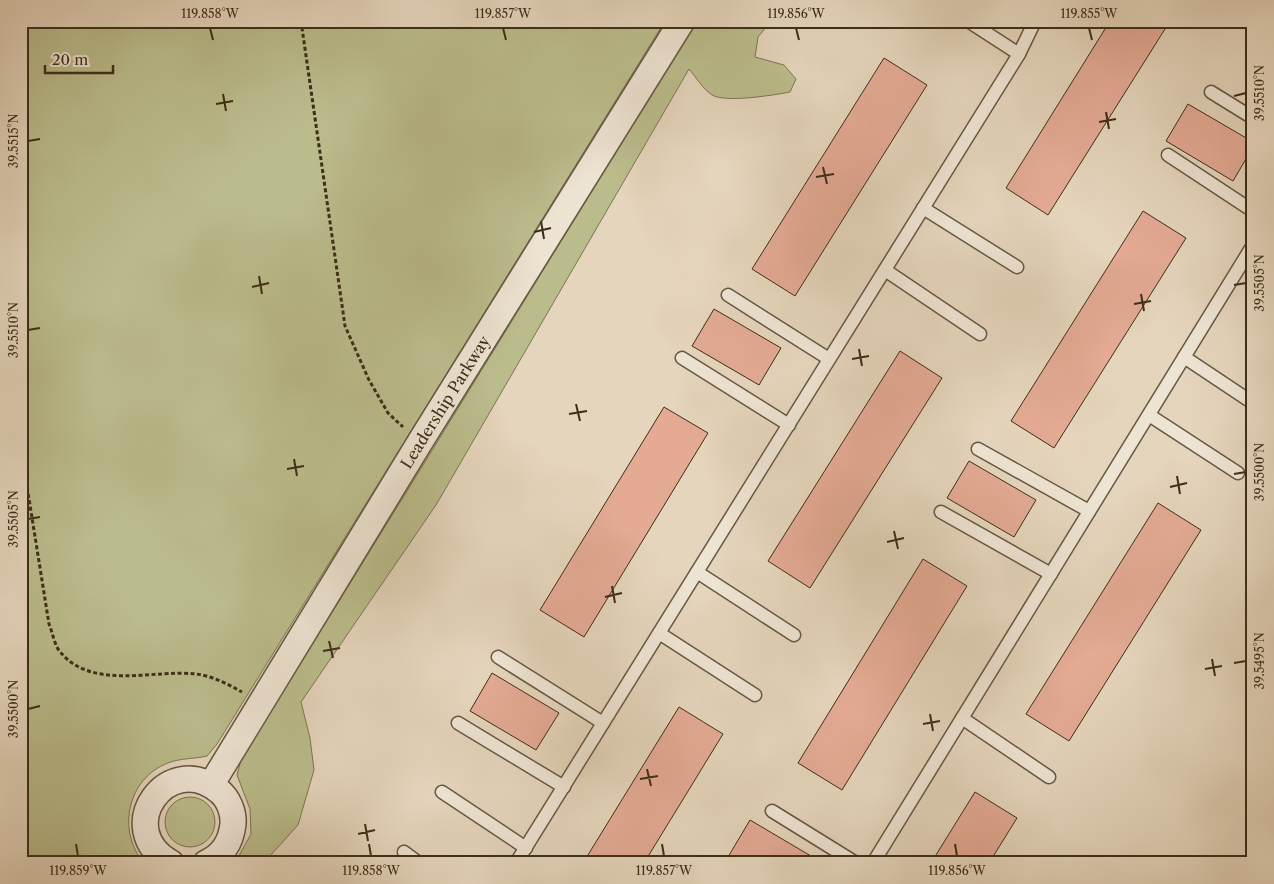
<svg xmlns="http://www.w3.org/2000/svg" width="1274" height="884" viewBox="0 0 1274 884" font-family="'Libre Caslon Text',serif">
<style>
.green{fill:#bbbc8c;stroke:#7c7552}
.building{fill:#e4aa94;stroke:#3d2e19}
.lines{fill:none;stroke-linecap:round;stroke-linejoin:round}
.service-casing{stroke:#675842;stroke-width:15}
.minor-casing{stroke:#675842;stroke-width:28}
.path{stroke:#3d2e19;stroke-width:3;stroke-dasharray:4 2.5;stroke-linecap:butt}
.service{stroke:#eee4d3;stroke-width:12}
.minor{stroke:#eee4d3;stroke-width:25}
.ticks{fill:none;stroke:#3d2e19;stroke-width:2}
.labels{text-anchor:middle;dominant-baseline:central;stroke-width:4;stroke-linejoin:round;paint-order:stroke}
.street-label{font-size:16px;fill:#3d2e19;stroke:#eee4d3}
.neatline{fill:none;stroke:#3d2e19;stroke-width:2}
.ticks-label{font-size:12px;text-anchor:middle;fill:#3d2e19}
</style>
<rect width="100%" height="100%" fill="#e5d5bc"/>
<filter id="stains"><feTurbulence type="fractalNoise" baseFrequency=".004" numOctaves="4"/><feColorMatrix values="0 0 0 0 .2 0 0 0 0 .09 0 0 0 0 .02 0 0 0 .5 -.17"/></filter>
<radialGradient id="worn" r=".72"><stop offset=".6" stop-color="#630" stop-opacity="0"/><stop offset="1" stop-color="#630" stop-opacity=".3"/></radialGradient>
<g class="green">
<path d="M21,21H665L217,744L207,756C195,759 180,758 168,763C128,778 116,830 144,863H21Z"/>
<path d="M697,21H771L758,37L755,57L784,65L796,79L790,92C775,95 725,103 712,95C702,88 696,77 689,69L436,505L301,702L310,738L314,770L298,825L269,857L259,863H235L251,834L250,809L237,775L241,760Z"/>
<circle cx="190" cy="822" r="25"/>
</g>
<g class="building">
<path d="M1110,21H1170L1048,215L1006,188Z"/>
<path d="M884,58L927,85L795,296L752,269Z"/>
<path d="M1188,104L1253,142V147L1233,181L1166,141Z"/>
<path d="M1143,211L1186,238L1054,448L1011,421Z"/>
<path d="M714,309L781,348L759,385L692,346Z"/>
<path d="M900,351L942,378L810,588L768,561Z"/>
<path d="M664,407L708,433L584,637L540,610Z"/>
<path d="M969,461L1036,500L1014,537L947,498Z"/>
<path d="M1158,503L1201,530L1069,741L1026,714Z"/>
<path d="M923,559L967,586L842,790L798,763Z"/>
<path d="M492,673L559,713L536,750L470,711Z"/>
<path d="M679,707L723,734L644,863H583Z"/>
<path d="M975,792L1017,818L989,863H931Z"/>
<path d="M750,820L816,859L814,863H737L728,857Z"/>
</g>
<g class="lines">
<g class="service-casing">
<g id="service">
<path d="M968,21L1019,54"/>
<path d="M1211,92L1253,118"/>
<path d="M1168,155L1253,211"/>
<path d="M923,208L1017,267"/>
<path d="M885,270L980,334"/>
<path d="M728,295L829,359"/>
<path d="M1184,357L1253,403"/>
<path d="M682,358L789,425"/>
<path d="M1149,415L1238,473"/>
<path d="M978,449L1089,511"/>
<path d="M941,512L1051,574"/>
<path d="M697,572L794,635"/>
<path d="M659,633L755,695"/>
<path d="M498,657L603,723"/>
<path d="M962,718L1049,777"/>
<path d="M458,723L564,787"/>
<path d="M442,792L526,848"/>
<path d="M772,811L856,863"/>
<path d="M404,852L419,863"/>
<path d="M516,863L1019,54L1035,21"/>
<path d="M873,863L1253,245"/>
</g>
</g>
<g class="minor-casing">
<g id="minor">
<path d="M211,785L420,442L682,21"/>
<path d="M171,863C111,829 168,749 219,791C228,798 234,812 233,824C231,842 223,855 206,863"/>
</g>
</g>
<g class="path">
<path d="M301,21L345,326L369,380L388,413L403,427"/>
<path d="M21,449L49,624C52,631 54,642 58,649C89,692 153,669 196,674C212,676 228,684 242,692"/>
</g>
<use href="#service" class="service"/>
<use href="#minor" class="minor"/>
</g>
<path class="ticks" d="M210,28L213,40M503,28L506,40M796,28L799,40M1089,28L1092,40M223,94L226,111M1234,96L1246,93M216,104L233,101M1106,112L1109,129M1099,122L1116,119M28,141L40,139M823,167L827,184M816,177L834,174M541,221L544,239M534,232L551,228M259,276L262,294M1234,285L1246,283M252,287L269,283M1141,294L1144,311M1134,304L1151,301M28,330L40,328M859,349L862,366M852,359L869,356M576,404L580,421M569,414L587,411M294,459L297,476M287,469L304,466M1234,474L1246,472M1177,476L1180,494M1170,487L1187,483M28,519L40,517M894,531L898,549M887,542L904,538M612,586L615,603M605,597L622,593M329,641L333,658M323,651L340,648M1212,659L1215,676M1234,663L1246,661M1205,669L1222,666M28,709L40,706M930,714L933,731M923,724L940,721M647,769L651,786M640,779L658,776M365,824L368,841M358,834L375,830M76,844L78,856M369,844L371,856M662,844L664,856M955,844L957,856"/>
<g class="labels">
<g class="street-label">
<text transform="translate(445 402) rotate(-58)">Leadership Parkway</text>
</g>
</g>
<rect width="1274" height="884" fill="none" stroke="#e5d5bc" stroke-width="55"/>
<path d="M45 65v8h68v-8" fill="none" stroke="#3d2e19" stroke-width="2.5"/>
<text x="52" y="65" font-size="15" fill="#3d2e19" stroke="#eee4d3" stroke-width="4" paint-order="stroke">20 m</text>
<rect x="28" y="28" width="1218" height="828" class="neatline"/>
<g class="ticks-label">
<text x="210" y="18">119.858°W</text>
<text x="503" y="18">119.857°W</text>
<text x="796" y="18">119.856°W</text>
<text x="1089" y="18">119.855°W</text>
<text transform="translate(1260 93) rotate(-90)" y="4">39.5510°N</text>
<text transform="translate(14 141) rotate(-90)" y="4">39.5515°N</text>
<text transform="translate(1260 283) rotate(-90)" y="4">39.5505°N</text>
<text transform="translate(14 330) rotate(-90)" y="4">39.5510°N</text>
<text transform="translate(1260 472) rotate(-90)" y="4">39.5500°N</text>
<text transform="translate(14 519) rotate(-90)" y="4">39.5505°N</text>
<text transform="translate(1260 661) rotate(-90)" y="4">39.5495°N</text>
<text transform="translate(14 709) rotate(-90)" y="4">39.5500°N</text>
<text x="78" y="875">119.859°W</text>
<text x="371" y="875">119.858°W</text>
<text x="664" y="875">119.857°W</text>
<text x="957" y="875">119.856°W</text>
</g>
<rect width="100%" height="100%" filter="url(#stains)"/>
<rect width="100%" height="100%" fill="url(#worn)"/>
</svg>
